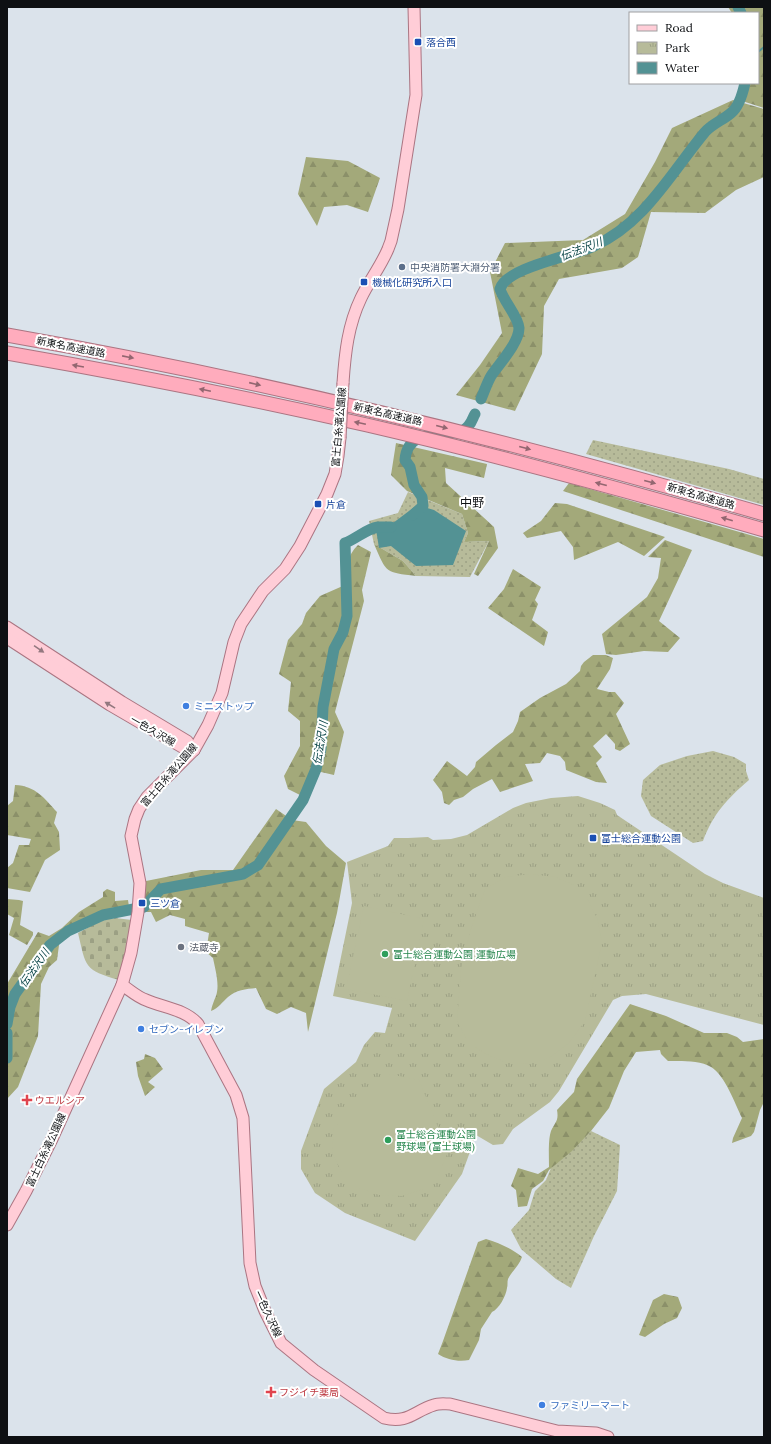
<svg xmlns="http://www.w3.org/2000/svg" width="771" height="1444" viewBox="0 0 771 1444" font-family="Lora,'Noto Sans JP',serif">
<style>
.grass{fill:url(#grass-dots)}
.forest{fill:url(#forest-firs)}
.cemetery{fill:url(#cemetery-stones)}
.park{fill:url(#park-tufts)}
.garden{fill:#b7bb9a}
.water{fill:#539294}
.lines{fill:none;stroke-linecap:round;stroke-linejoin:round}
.stream{stroke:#539294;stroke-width:2}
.river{stroke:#539294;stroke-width:11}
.primary-casing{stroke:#ab7582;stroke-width:13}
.motorway-casing{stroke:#ab7582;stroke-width:15}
.primary{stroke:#ffcdd7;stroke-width:11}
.motorway{stroke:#ffacbd;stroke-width:13}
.primary-bridge-casing{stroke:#ab7582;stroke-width:13;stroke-linecap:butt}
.primary-bridge{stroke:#ffcdd7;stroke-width:11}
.oneway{fill:#936670}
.oneway2{fill:#93787f}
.transit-dot{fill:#1a4fb4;stroke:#fff;stroke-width:1.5}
.service-dot{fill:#5c6f8a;stroke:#fff;stroke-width:1.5}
.shop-dot{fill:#3f7fe0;stroke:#fff;stroke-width:1.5}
.worship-dot{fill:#6b7280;stroke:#fff;stroke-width:1.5}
.leisure-dot{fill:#2e9e5b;stroke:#fff;stroke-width:1.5}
.health-dot{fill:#e0444e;stroke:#fff;stroke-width:1.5}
.labels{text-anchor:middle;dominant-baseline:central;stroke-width:4;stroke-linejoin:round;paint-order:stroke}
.transit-label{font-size:10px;fill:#164399;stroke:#fff;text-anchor:start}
.service-label{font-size:10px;fill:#4e5e75;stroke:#fff;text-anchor:start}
.street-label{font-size:10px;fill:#0e1013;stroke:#fff}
.shop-label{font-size:10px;fill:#366cbe;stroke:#fff;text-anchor:start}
.worship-label{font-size:10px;fill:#5b616d;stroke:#fff;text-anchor:start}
.leisure-label{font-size:10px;fill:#27864d;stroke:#fff;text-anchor:start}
.health-label{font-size:10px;fill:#be3a42;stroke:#fff;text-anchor:start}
.water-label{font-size:11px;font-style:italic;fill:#0a4548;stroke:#fff}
.quarter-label{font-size:12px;fill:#0e1013;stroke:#fff}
</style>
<defs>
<pattern id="grass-dots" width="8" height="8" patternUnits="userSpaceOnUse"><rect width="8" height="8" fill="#b7bb9a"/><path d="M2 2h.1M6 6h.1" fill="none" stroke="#9ca084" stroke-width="1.8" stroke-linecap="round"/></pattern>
<pattern id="forest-firs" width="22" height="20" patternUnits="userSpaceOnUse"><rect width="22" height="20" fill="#a3a97a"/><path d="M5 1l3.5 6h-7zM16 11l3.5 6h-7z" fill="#8b9069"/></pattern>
<pattern id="cemetery-stones" width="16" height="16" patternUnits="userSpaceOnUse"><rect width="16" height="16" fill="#b7bb9a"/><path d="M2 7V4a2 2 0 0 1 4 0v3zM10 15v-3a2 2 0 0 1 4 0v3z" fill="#9ca084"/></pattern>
<pattern id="park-tufts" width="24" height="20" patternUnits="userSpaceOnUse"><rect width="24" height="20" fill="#b7bb9a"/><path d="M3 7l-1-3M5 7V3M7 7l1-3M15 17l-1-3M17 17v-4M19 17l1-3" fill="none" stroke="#9ca084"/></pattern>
</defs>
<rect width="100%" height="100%" fill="#dbe3eb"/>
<g class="grass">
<path d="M593,440L729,469L764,479V505L586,454Z"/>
<path d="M408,492L462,514L468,533L464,542L489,541L470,577L416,576L403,561L374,544L369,521L398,513Z"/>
<path d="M713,751L734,757L746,764V771L749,780C727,799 713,814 703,841L693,843L651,816L641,796L643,780L660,765L687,756Z"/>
<path d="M591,1131L620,1145L617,1191L594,1236L571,1288L556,1279L521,1249L511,1230L529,1210L535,1191L546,1180L551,1168Z"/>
</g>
<g class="forest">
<path d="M728,7H764V108L739,100L745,83H758V13H732Z"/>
<path d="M733,100L764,109V177L736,190L705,213L651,212L638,257L622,268L559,279L544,306L542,354L515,411L456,395L480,365L502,333L490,272L505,243L583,240L625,214L655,162L672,128Z"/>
<path d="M306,157L348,161L380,178L368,212L347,205L324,207L317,226L298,194Z"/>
<path d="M396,443L487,464L484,478L445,468L446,483L494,527L498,548L478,576L474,574L489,541L464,542L468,533L462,514L407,491L391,475Z"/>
<path d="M569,483L764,539V557L563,491Z"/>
<path d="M555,503L567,504L665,537L644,556L618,542L574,560L573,547L561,531L527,538L523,533L541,521Z"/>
<path d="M665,540L692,550L659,621L680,638L668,652L644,651L616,655L606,654L602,634L647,597L658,578L661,558L648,557Z"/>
<path d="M374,544L403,561L416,576C385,572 387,574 374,544Z"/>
<path d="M358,545L371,552L362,590L364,601L335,712L344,732L334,775L321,772L312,774L310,788L300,795L288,789L284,776L300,746V721L288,711L291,682L279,674L288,640L302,624L306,613L320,596L345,585C345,571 347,555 358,545Z"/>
<path d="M513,569L541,587L535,600L538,604L532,620L548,632L544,646L488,608L504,589Z"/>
<path d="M593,655H606L613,658L610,669L597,689L609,692H615L624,703L616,714L630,744L620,751L615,749V744L606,734L593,746L602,757L596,763L607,783L596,782L566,770L565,762L560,756L547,753L540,763L525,764L533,781L500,792L492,779L473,789L463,797L454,800L449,805L444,803L442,792L433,780L447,761L467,776L475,767L476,762L496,745L513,732L518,721L520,712L540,698L566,684L580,671L581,666L584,662Z"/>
<path d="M15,785C36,786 44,798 57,812L54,823L59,832L60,850L45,860L30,892L7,888V868L13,863L19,845H29L31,839L7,835V806L13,801Z"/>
<path d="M276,809L292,820L306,822L326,846L346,863L337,913L308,1032L306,1013L291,1007L277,1014L266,1009L256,988C246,989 236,990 228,997C222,1002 219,1008 211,1011C212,1005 214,1001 216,996C220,984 215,969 213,958L206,952L209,933L185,926V919L170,915L156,922L151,912H142L146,881L201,870H233Z"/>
<path d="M107,889L115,892V901L128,900L130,913L103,912L60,938L57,960L49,967L41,984L38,1036L18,1087L7,1099V984L38,932L49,936L62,928L79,912L103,897V892Z"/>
<path d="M7,899L19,900L23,901L20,925L33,932V935L27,945L9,935L14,918L7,914Z"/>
<path d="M630,1004L666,1016L704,1033H727L737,1037L743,1042L764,1039V1102L760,1110L754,1132L751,1136L732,1143L733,1138L742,1118C735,1104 725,1075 711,1067C700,1060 681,1061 668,1061L661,1054L660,1050L636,1052L624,1071L609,1108L591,1131L572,1151L549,1170L543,1181L532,1189L527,1206L518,1207L516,1190L511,1186L518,1168L538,1174L549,1167C549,1157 548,1140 551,1131C555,1122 559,1121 557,1110L574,1092L577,1079Z"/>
<path d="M145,1054L155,1058L163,1069L148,1082L155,1087L145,1096L138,1076L136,1062L144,1059Z"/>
<path d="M486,1239C499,1243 511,1248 522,1257C519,1266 512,1271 508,1279C507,1282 508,1285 507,1288C506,1296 499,1309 492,1312L481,1329L479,1340L469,1360C459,1362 447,1360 438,1354L443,1341L478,1242Z"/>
<path d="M664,1294L678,1297L682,1308L677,1318L664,1324L645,1337L639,1335L653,1300Z"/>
</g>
<path class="cemetery" d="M115,918L132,920L129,944L119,980C84,970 86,967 78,933L102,920Z"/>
<path class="park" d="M578,796L600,803L615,810L617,815L705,874L723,883L764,898V1025L646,994L622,996L613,1000L559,1091L550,1102L513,1129L503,1144L493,1145L476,1135L462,1174L415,1241L345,1213L315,1193L301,1169V1151L324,1089L356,1062L364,1045L375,1032L385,1033L392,1008L333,996L352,903L347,862L388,846L394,838H408L428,837L433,840L451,839L467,835L513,808L526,803L551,798Z"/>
<g class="garden">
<path d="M530,874L555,877L574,885L586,897L597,918L602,942L585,1021L569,1043L549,1058L528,1064L505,1062L486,1054L475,1047L467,1039L457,1022L461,969L470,932L485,889L506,877Z"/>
<path d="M364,906L424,919L407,1001L346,989Z"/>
<path d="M389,1074L419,1080L448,1152L438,1176L423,1189L402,1196L379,1195L359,1188L342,1173L332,1153L334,1127Z"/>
</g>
<path class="water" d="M417,505L434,510L466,531L453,565L416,566L391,546L379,548L375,523H393Z"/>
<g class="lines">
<path class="stream" d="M758,52L764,47"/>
<g class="river">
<path d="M738,7L741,13"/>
<path d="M481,399C484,392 487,383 491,376C499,364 519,343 519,328C518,316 504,302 500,289C506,267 574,256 594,246C644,224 671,173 705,132C712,124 723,120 731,113C739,107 743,92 745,83"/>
<path d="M413,515L423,506L422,497L414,485L410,467L405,460C408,421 456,444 469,425C472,422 473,417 475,414"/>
<path d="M7,1024L10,1007L15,994L50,945L68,931L103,915L144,907L161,889L243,874L258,865L303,800L316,769L321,749L323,707L334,649L343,632L347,616L345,543C356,539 366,529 378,527C382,527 387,527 391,527"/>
<path d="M7,1033V1058"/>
</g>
<g class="primary-casing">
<g id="primary">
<path d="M343,383C345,353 348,325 361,298C369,281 381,266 388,249L391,241L398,209L416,95L414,7"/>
<path d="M7,627L122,702L187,741L194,750"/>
<path d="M7,638L110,705L182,747L194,750"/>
<path d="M122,985C130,990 137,997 146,1000C164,1008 185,1009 198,1024L236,1095L243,1118L250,1263L255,1286L265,1311L281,1343L314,1370L384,1418C408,1424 414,1411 434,1405C439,1403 445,1404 450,1404L557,1431L596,1433L608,1437"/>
<path d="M7,1225L26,1191L52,1139L122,985L131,953L138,912L140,883L131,836L135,819L139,809L147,797L194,750L208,725L222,693L234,642L241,624L263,591L285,569L300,546L327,494L335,474L338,456L340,438"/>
</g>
</g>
<g class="motorway-casing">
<g id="motorway">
<path d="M7,335C263,380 515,442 764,514"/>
<path d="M7,353C128,374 248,398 367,425C501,456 632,492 764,530"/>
</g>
</g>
<use href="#primary" class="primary"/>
<use href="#motorway" class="motorway"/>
<g class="primary-bridge-casing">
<path id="primary-bridge" d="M340,438L343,383"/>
</g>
<use href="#primary-bridge" class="primary-bridge"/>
</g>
<defs><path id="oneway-solid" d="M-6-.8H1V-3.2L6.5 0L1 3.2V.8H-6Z"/></defs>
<g class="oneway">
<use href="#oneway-solid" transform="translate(128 357) rotate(11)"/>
<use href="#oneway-solid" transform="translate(78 366) rotate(-170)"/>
<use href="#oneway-solid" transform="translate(255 384) rotate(13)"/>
<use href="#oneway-solid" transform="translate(205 390) rotate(-168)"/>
<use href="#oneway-solid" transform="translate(360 423) rotate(-168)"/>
<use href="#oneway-solid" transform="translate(442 427) rotate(14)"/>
<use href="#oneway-solid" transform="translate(525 448) rotate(15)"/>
<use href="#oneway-solid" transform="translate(650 482) rotate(15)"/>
<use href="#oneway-solid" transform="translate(601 484) rotate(-165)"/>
<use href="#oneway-solid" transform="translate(727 519) rotate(-164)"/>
</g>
<g class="oneway2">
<use href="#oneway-solid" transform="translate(39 649) rotate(34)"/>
<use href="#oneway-solid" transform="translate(110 705) rotate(-149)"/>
</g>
<g class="transit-dot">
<rect x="414" y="38" width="8" height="8" rx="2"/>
<rect x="360" y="278" width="8" height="8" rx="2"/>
<rect x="314" y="500" width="8" height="8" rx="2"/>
<rect x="589" y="834" width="8" height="8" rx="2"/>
<rect x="138" y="899" width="8" height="8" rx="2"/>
</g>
<circle class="service-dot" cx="402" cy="267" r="4"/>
<g class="shop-dot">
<circle cx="186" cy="706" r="4"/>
<circle cx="141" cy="1029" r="4"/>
<circle cx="542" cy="1405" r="4"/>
</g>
<circle class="worship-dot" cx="181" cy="947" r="4"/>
<g class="leisure-dot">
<circle cx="385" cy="954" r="4"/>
<circle cx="388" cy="1140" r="4"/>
</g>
<g class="health-dot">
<path d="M25 1094h4v4h4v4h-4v4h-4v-4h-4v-4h4z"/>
<path d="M269 1386h4v4h4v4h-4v4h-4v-4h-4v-4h4z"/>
</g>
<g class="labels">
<g class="transit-label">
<text x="426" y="42">落合西</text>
<text x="372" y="282">機械化研究所入口</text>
<text x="326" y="504">片倉</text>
<text x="601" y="838">富士総合運動公園</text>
<text x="150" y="903">三ツ倉</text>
</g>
<g class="service-label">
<text x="410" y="267">中央消防署大淵分署</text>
</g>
<g class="street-label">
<text transform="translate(71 347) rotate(11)">新東名高速道路</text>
<text transform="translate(388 414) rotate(13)">新東名高速道路</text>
<text transform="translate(339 427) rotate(-85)">富士白糸滝公園線</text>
<text transform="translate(701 496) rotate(16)">新東名高速道路</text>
<text transform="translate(153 731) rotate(30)">一色久沢線</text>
<text transform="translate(169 775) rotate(-49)">富士白糸滝公園線</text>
<text transform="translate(46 1150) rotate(-65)">富士白糸滝公園線</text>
<text transform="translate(268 1314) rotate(65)">一色久沢線</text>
</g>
<g class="shop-label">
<text x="194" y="706">ミニストップ</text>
<text x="149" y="1029">セブン-イレブン</text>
<text x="550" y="1405">ファミリーマート</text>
</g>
<g class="worship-label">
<text x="189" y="947">法蔵寺</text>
</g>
<g class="leisure-label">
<text x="393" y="954">富士総合運動公園 運動広場</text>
<text x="396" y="1134">富士総合運動公園<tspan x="396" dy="12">野球場 (富士球場)</tspan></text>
</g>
<g class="health-label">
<text x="35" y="1100">ウエルシア</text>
<text x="279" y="1392">フジイチ薬局</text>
</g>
<g class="water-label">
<text transform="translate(581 249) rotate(-21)">伝法沢川</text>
<text transform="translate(320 743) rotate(-81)">伝法沢川</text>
<text transform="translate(34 968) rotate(-55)">伝法沢川</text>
</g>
<g class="quarter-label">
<text x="472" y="502">中野</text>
</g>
</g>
<rect width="771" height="1444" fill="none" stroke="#0e1013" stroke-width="16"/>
<rect x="629" y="12" width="130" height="72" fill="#ffffff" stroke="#9f9fa1"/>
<rect x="637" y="25" width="20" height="6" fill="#ffcdd7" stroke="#9f9fa1"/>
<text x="665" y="32" font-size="12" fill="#0e1013">Road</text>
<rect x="637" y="42" width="20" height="12" fill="url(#park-tufts)" stroke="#9f9fa1"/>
<text x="665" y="52" font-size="12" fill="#0e1013">Park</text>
<rect x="637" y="62" width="20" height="12" fill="#539294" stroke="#9f9fa1"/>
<text x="665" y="72" font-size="12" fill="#0e1013">Water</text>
</svg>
